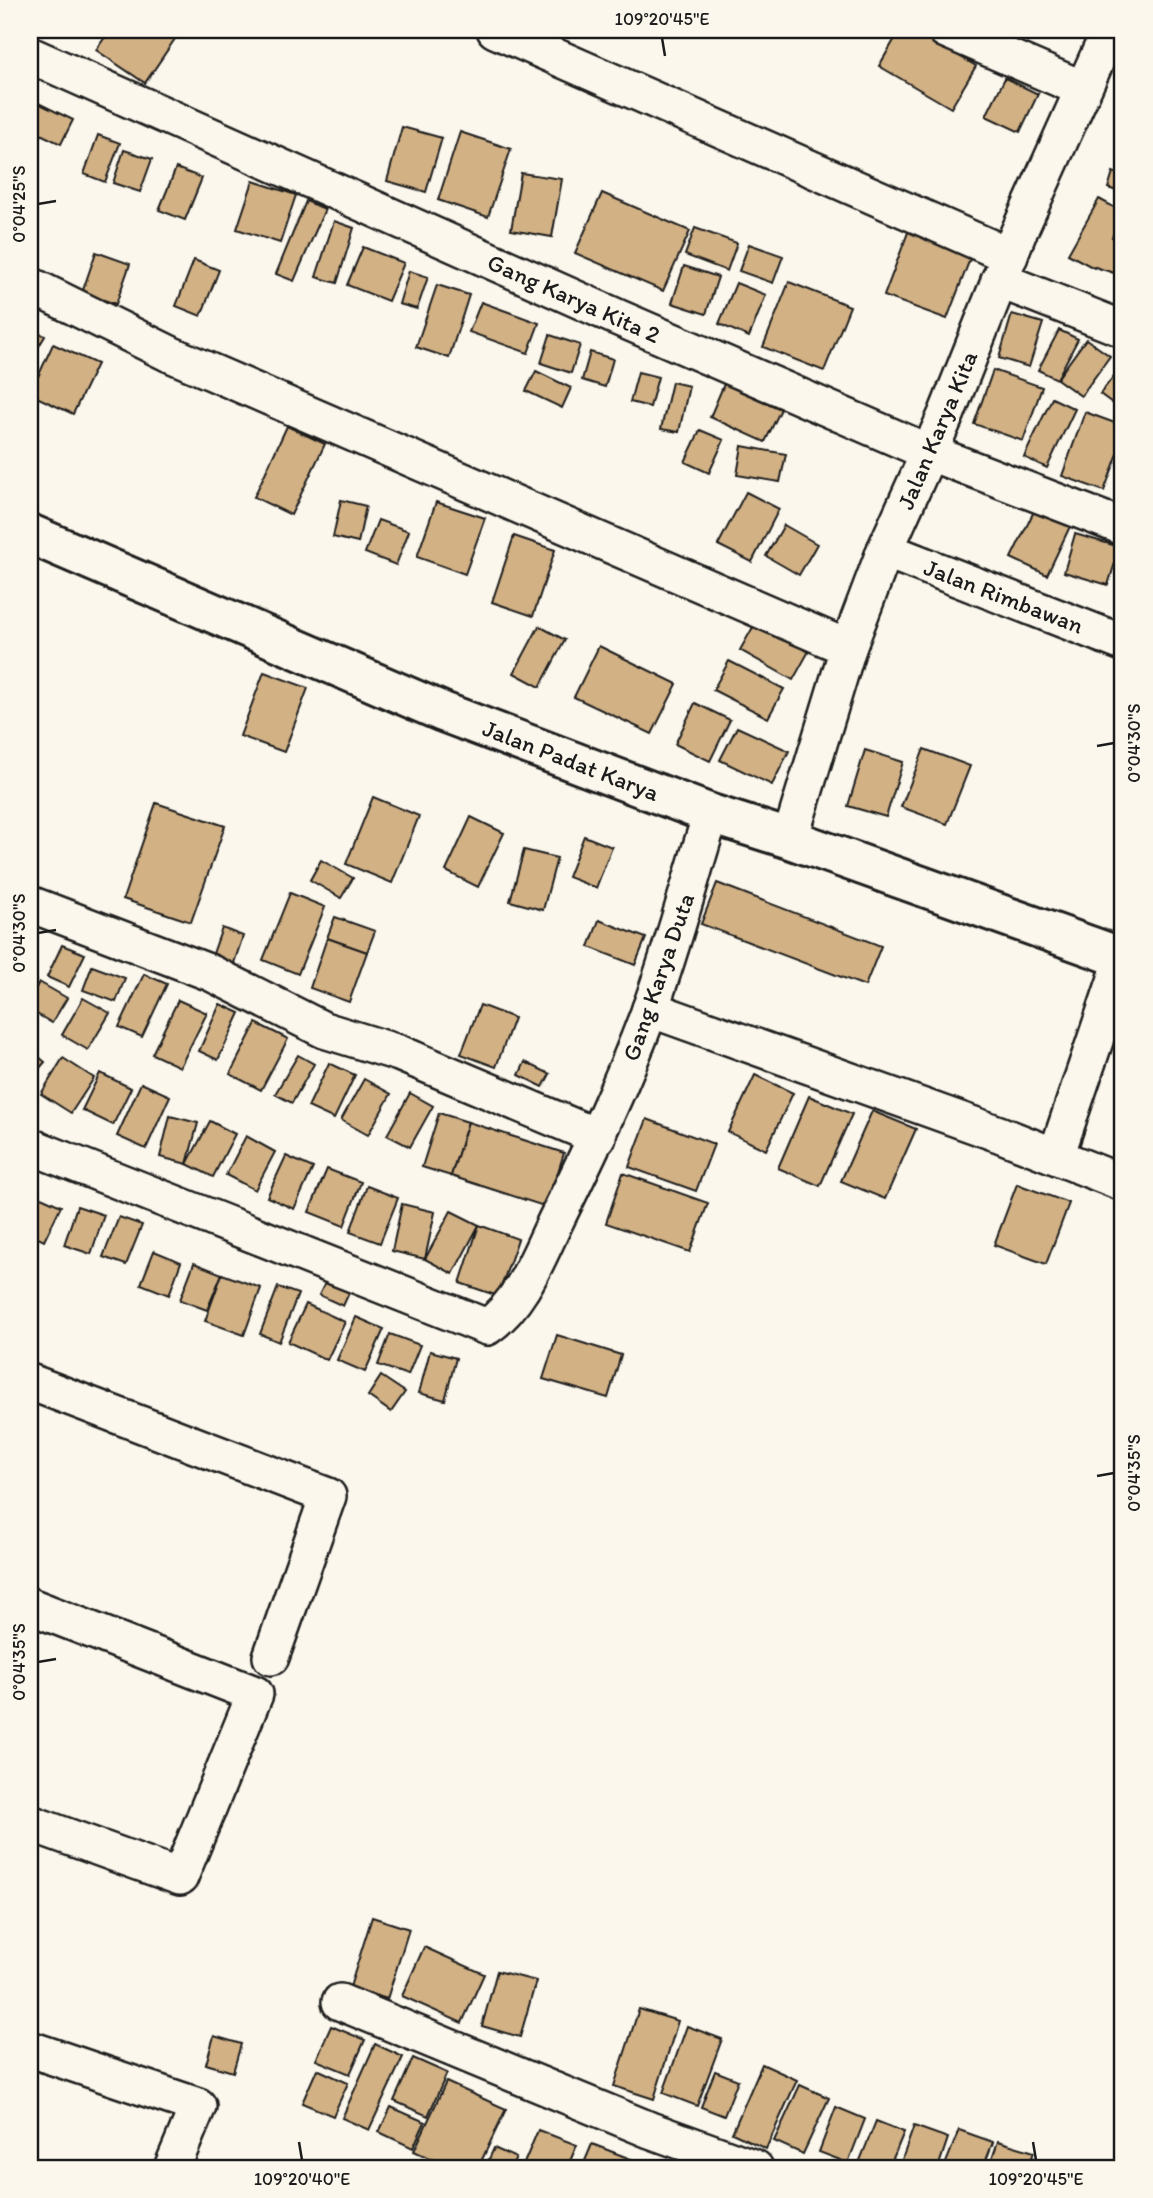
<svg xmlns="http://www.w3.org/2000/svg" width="1153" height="2198" viewBox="0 0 1153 2198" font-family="Itim,sans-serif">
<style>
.building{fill:#d2b185;stroke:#1c1c1c;stroke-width:2}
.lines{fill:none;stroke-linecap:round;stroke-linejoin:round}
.street-casing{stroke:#1c1c1c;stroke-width:40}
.secondary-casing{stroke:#1c1c1c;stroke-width:44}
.street{stroke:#fbf7ec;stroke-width:35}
.secondary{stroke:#fbf7ec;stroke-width:38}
.ticks{fill:none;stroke:#1c1c1c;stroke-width:2.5}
.labels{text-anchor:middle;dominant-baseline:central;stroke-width:6;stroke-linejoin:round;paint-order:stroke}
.street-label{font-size:24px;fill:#1c1c1c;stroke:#fbf7ec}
.neatline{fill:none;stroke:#1c1c1c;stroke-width:2.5}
.ticks-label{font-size:18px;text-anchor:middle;fill:#1c1c1c}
</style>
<rect width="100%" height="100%" fill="#fbf7ec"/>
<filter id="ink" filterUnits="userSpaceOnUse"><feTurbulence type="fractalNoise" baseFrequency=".0143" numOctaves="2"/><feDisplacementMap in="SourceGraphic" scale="14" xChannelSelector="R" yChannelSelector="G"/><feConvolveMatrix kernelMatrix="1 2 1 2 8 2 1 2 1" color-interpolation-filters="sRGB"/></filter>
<g filter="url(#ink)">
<g class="building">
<path d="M110,30H181L145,83L96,50Z"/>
<path d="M900,30H915L976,66L951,108L879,66Z"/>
<path d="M1005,78L1038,94L1020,132L986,116Z"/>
<path d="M30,99L73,120L61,144L30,129Z"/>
<path d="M402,127L442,138L426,192L387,181Z"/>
<path d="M460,132L511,149L488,217L438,200Z"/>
<path d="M98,135L120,143L105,182L84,174Z"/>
<path d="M124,150L152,159L140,192L113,183Z"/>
<path d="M176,168L202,178L185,220L159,210Z"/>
<path d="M1113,172L1123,176V193L1108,188Z"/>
<path d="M521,173L562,179L552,237L511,230Z"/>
<path d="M253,181L296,195L280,243L237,229Z"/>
<path d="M602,193L690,231L663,291L575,253Z"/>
<path d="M1099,199L1123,212V217L1112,237L1123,241V276L1095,267L1094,268L1068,254Z"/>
<path d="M306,201L325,209L294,281L276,274Z"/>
<path d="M334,221L354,228L337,283L316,277Z"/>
<path d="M910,227L973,251L947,319L884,296Z"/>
<path d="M695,228L737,243L727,271L685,255Z"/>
<path d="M749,244L783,256L773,283L739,271Z"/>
<path d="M363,247L404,263L388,301L347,285Z"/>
<path d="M96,252L130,264L116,304L82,293Z"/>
<path d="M194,260L219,270L201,316L176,306Z"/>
<path d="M684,266L718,277L706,314L672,303Z"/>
<path d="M409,271L428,277L417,309L399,304Z"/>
<path d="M789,282L850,306L824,371L763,347Z"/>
<path d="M736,283L766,295L749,337L719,324Z"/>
<path d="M437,285L469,295L449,358L416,347Z"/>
<path d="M481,302L539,323L528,353L469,332Z"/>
<path d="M1012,314L1043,323L1029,367L999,358Z"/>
<path d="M30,327L45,336L30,361Z"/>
<path d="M1059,330L1078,339L1057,379L1038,370Z"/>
<path d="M550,335L580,345L571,373L541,363Z"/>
<path d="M1086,339L1110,356L1081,396L1057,379Z"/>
<path d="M53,344L97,364L73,414L30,394Z"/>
<path d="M590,352L613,359L605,387L582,380Z"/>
<path d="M1123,364V411L1100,394Z"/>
<path d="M993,370L1042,387L1023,441L974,424Z"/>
<path d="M536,371L571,388L562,408L526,391Z"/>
<path d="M638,372L658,377L650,407L630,402Z"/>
<path d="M672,382L689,386L679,432L661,429Z"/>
<path d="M724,384L781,409L765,442L710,417Z"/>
<path d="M1052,398L1075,409L1047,468L1024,457Z"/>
<path d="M1085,412L1123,426V440L1104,491L1062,476Z"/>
<path d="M287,426L325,444L291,515L254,497Z"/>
<path d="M700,430L724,440L709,473L685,462Z"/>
<path d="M742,446L786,454L780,482L737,475Z"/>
<path d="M746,492L779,509L752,562L718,545Z"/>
<path d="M341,500L366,506L358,543L333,537Z"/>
<path d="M1039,501L1074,518L1047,575L1011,558Z"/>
<path d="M436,502L485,518L465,574L417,557Z"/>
<path d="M378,520L409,531L396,565L365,553Z"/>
<path d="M784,525L817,544L799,575L766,556Z"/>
<path d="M1075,534L1120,547L1108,585L1064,572Z"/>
<path d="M514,536L555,550L533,616L492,602Z"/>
<path d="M761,613L814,642L793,680L740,650Z"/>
<path d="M539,626L565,640L540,687L514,673Z"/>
<path d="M599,646L677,684L652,734L574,697Z"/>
<path d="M729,661L784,689L768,718L713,690Z"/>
<path d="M264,672L308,688L284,752L240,736Z"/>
<path d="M695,703L730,720L710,761L675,744Z"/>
<path d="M737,727L789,751L772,785L720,760Z"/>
<path d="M924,749L970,766L947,824L901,807Z"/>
<path d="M865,750L903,762L886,817L848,806Z"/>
<path d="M373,797L419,816L392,883L346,864Z"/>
<path d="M156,803L225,826L191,922L123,899Z"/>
<path d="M471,817L504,833L478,887L446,871Z"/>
<path d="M584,836L612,847L596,888L568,877Z"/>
<path d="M524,850L557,858L543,910L510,901Z"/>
<path d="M321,860L353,878L341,898L310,880Z"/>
<path d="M717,883L881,946L865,986L701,924Z"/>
<path d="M290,893L325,907L298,974L263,960Z"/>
<path d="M335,917L375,931L367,952L327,938Z"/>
<path d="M599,920L646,938L635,965L589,947Z"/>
<path d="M222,928L243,936L232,969L210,962Z"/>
<path d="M327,938L367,952L349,1002L310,988Z"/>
<path d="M62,945L85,954L69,987L47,977Z"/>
<path d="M92,966L125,978L116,1002L83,990Z"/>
<path d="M144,974L167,984L142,1037L119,1027Z"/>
<path d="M39,982L67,998L52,1023L30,1010V999Z"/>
<path d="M83,998L110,1013L88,1050L62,1035Z"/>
<path d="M178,1000L207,1013L180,1067L152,1054Z"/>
<path d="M220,1004L240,1013L218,1060L199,1051Z"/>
<path d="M480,1005L514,1018L496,1067L461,1054Z"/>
<path d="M256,1023L288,1039L261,1090L230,1074Z"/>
<path d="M30,1049L45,1062L30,1079Z"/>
<path d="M298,1055L314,1064L292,1103L275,1094Z"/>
<path d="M63,1058L94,1078L71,1113L41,1094Z"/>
<path d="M525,1062L550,1074L543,1087L519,1075Z"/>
<path d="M329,1063L355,1075L334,1119L308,1107Z"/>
<path d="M100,1073L131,1088L113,1125L82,1110Z"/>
<path d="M755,1075L793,1093L766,1150L728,1132Z"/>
<path d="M364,1079L391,1094L368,1135L341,1120Z"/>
<path d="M141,1083L170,1096L146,1149L117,1136Z"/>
<path d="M410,1093L433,1106L410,1147L387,1135Z"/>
<path d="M809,1096L852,1114L820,1186L778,1168Z"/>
<path d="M872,1111L916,1129L885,1199L841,1181Z"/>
<path d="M439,1113L468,1122L451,1176L422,1167Z"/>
<path d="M170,1116L198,1123L187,1164L160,1157Z"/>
<path d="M647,1119L714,1144L696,1191L629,1167Z"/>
<path d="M210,1121L235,1134L213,1177L187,1164Z"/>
<path d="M468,1122L564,1153L547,1207L451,1176Z"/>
<path d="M246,1136L275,1152L255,1190L226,1175Z"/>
<path d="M286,1156L313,1168L294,1209L267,1197Z"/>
<path d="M327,1169L361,1182L344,1226L309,1212Z"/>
<path d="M623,1173L708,1203L690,1252L606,1223Z"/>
<path d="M1017,1184L1069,1203L1046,1264L994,1245Z"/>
<path d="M367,1186L398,1198L380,1243L350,1232Z"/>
<path d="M30,1192L61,1206L44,1241L30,1234Z"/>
<path d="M402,1204L435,1212L425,1259L392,1251Z"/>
<path d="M77,1206L104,1215L91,1254L64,1245Z"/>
<path d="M451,1211L479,1225L453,1274L425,1259Z"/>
<path d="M119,1217L142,1225L126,1265L103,1257Z"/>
<path d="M479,1225L518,1239L498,1296L460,1283Z"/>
<path d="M154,1251L181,1262L169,1295L141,1284Z"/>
<path d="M194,1263L222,1274L207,1310L180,1300Z"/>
<path d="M331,1271L354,1282L343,1306L319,1295Z"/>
<path d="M222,1274L261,1288L244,1335L205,1321Z"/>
<path d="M278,1287L298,1294L279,1342L260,1334Z"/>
<path d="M306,1304L345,1322L327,1360L288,1342Z"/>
<path d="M356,1317L384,1329L365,1372L337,1360Z"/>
<path d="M390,1334L420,1345L408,1375L378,1365Z"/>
<path d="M557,1335L621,1355L608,1398L543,1379Z"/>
<path d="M430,1351L456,1358L445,1400L419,1393Z"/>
<path d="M381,1376L405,1392L391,1412L368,1396Z"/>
<path d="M372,1917L409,1929L387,1999L350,1987Z"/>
<path d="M424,1947L484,1974L462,2023L402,1996Z"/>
<path d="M497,1971L536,1981L520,2037L482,2026Z"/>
<path d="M639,2009L678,2021L654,2099L614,2086Z"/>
<path d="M331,2026L365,2040L350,2074L316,2060Z"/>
<path d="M687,2026L722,2039L697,2106L663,2093Z"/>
<path d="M214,2036L241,2044L233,2072L206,2064Z"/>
<path d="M375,2044L403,2057L369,2130L342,2118Z"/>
<path d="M413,2058L447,2073L428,2116L394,2101Z"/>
<path d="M762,2064L797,2080L766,2149L732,2133Z"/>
<path d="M317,2069L348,2083L333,2116L302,2103Z"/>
<path d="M715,2071L738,2080L724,2116L701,2107Z"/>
<path d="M446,2082L506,2109L478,2168H451L414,2151Z"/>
<path d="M800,2085L829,2098L803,2154L774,2141Z"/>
<path d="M391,2107L425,2122L413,2148L379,2132Z"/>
<path d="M836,2107L865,2119L848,2163L819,2152Z"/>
<path d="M876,2121L904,2132L889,2168H857Z"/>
<path d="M914,2126L948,2138L938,2168H899Z"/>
<path d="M538,2130L577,2145L567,2168H522Z"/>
<path d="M959,2130L993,2142L983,2168H944Z"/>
<path d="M998,2141L1034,2152L1028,2168H989Z"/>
<path d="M592,2144L654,2168H582Z"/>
<path d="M494,2148L516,2158L511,2168H485Z"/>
</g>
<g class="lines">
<g class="street-casing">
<g id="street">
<path d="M495,30L1010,256"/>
<path d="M946,30L1083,89"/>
<path d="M30,55L619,318L928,452L1123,527"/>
<path d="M999,280L1123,329"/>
<path d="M30,285L170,354L848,648"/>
<path d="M885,550L1123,643"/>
<path d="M790,839L848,648L885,550L946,415L1018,234L1110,30"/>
<path d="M30,904L211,973L324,1030L399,1053L598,1137"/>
<path d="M650,1009L999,1134L1123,1183"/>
<path d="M30,1146L487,1327C523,1302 539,1254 558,1216C591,1149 623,1082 649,1012C673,947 690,880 711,814"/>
<path d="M1056,1156L1123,958"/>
<path d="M30,1382L328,1496L271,1657"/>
<path d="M30,1606L255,1694L180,1877L30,1823"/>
<path d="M340,2002L650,2130L755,2168"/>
<path d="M30,2049L198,2106L172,2168"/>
</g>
</g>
<g class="secondary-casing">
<path id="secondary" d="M30,534L443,712L711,814L790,839L1123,958"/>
</g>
<use href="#street" class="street"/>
<use href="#secondary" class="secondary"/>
</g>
</g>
<path class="ticks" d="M662,38L665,56M38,204L56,201M1097,746L1114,743M38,933L56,930M1097,1476L1114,1473M38,1662L56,1659M299,2142L302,2160M1033,2142L1036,2160"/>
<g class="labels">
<g class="street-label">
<text transform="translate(574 298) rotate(24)">Gang Karya Kita 2</text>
<text transform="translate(937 430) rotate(-67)">Jalan Karya Kita</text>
<text transform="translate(1004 596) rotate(21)">Jalan Rimbawan</text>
<text transform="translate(571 760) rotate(21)">Jalan Padat Karya</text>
<text transform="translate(658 977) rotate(-71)">Gang Karya Duta</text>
</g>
</g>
<rect width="1153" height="2198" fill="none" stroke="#fbf7ec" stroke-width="77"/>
<rect x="38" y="38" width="1076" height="2122" class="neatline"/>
<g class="ticks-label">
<text x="662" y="25">109°20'45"E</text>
<text transform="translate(19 204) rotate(-90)" y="6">0°04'25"S</text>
<text transform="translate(1134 743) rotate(-90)" y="6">0°04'30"S</text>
<text transform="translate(19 933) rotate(-90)" y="6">0°04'30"S</text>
<text transform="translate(1134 1473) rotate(-90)" y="6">0°04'35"S</text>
<text transform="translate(19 1662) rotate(-90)" y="6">0°04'35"S</text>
<text x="302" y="2185">109°20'40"E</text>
<text x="1036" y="2185">109°20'45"E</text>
</g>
</svg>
